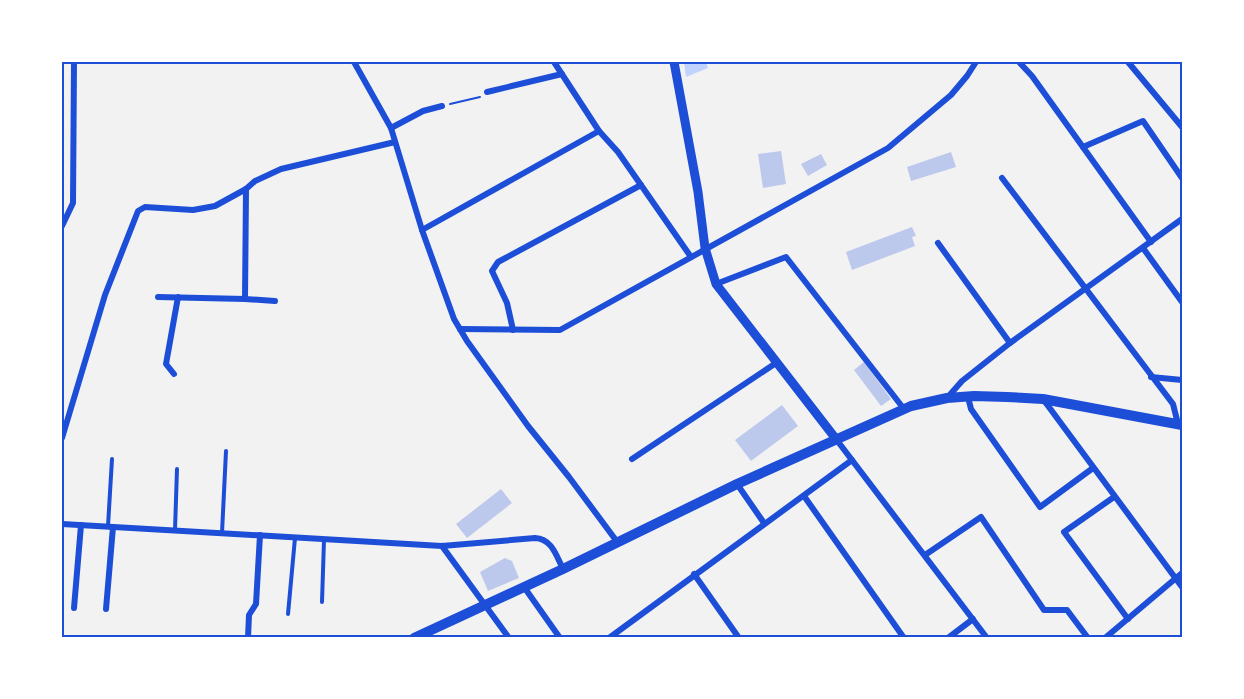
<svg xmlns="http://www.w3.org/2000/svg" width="1244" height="699" viewBox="0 0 1244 699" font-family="Overpass,sans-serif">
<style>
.water{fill:#bfd3fe}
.building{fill:#bdc9ec}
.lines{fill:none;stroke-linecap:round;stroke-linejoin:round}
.path{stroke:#1d4ed8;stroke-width:2}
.service{stroke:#1d4ed8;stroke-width:4}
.minor{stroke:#1d4ed8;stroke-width:6}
.tertiary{stroke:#1d4ed8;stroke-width:9}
.secondary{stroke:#1d4ed8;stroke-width:10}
.neatline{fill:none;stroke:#1d4ed8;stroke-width:2}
</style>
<rect width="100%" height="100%" fill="#f2f2f2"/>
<path class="water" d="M684,62H706L708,68L686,77Z"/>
<g class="building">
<path d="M781,151L786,184L763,188L758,154Z"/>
<path d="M951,152L956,167L911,181L907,167Z"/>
<path d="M821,154L827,165L808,176L801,164Z"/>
<path d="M912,227L916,236L912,237L915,246L852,270L846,252Z"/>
<path d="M864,362L891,399L881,406L854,370Z"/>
<path d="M782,405L798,426L751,461L735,440Z"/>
<path d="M501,489L512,503L467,538L456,524Z"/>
<path d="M505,558L512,561L519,578L488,591L480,572Z"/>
</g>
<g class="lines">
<path class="path" d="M450,104L480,97"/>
<g class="service">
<path d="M108,526L112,459"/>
<path d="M175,530L177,469"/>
<path d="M222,533L226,451"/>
<path d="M322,602L324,540"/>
<path d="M288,614L295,538"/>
</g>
<g class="minor">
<path d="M354,62L391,128L422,230L454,319L467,341L528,426L569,477L618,543"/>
<path d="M554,62L599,131L618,152L691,257"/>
<path d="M1019,62L1032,76L1151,242"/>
<path d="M1128,62L1182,127"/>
<path d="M487,92L562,74"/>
<path d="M391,128L423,111L442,106"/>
<path d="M1083,147L1143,121L1182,178"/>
<path d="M1002,178L1173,404L1178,424"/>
<path d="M62,226L73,203L74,62"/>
<path d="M422,230L599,131"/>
<path d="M938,243L1010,343"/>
<path d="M1143,248L1182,302"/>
<path d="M716,284L786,257L904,409"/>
<path d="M158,297L245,299L246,189"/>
<path d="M245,299L275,301"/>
<path d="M460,329L560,330L888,148L951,95L967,76L976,62"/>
<path d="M513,330L507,303L492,271L498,262L641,185"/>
<path d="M174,374L166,364L178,297"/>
<path d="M1151,377L1182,380"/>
<path d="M968,397L971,409L1040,507L1093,468"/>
<path d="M947,398L962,381L1010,343L1182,219"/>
<path d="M1043,399L1182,587"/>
<path d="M62,438L105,295L138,211L145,207L193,210L215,206L246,189L255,181L281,169L395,142"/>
<path d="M836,439L987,638"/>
<path d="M632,459L776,363"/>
<path d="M737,484L764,523"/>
<path d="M804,496L904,638"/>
<path d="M1114,497L1064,532L1128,619"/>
<path d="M62,524L442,546L535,538C552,539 556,555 563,569"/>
<path d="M442,546L509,638"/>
<path d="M925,555L981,517L1044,610H1067L1088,638"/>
<path d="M694,574L739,638"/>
<path d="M524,587L560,638"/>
<path d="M74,608L81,525"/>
<path d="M106,609L113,527"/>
<path d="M248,638L249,615L256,604L260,535"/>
<path d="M609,638L852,460"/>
<path d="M948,638L973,619"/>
<path d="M1105,638L1182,573"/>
</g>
<path class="tertiary" d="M674,62L698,192L705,248L716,284L836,439"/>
<path class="secondary" d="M414,638L563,569L737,484L911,406L947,398L974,396L1007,397L1043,399L1182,425"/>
</g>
<rect width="1244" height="699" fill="none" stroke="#ffffff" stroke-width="126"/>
<rect x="63" y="63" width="1118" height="573" class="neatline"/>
</svg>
